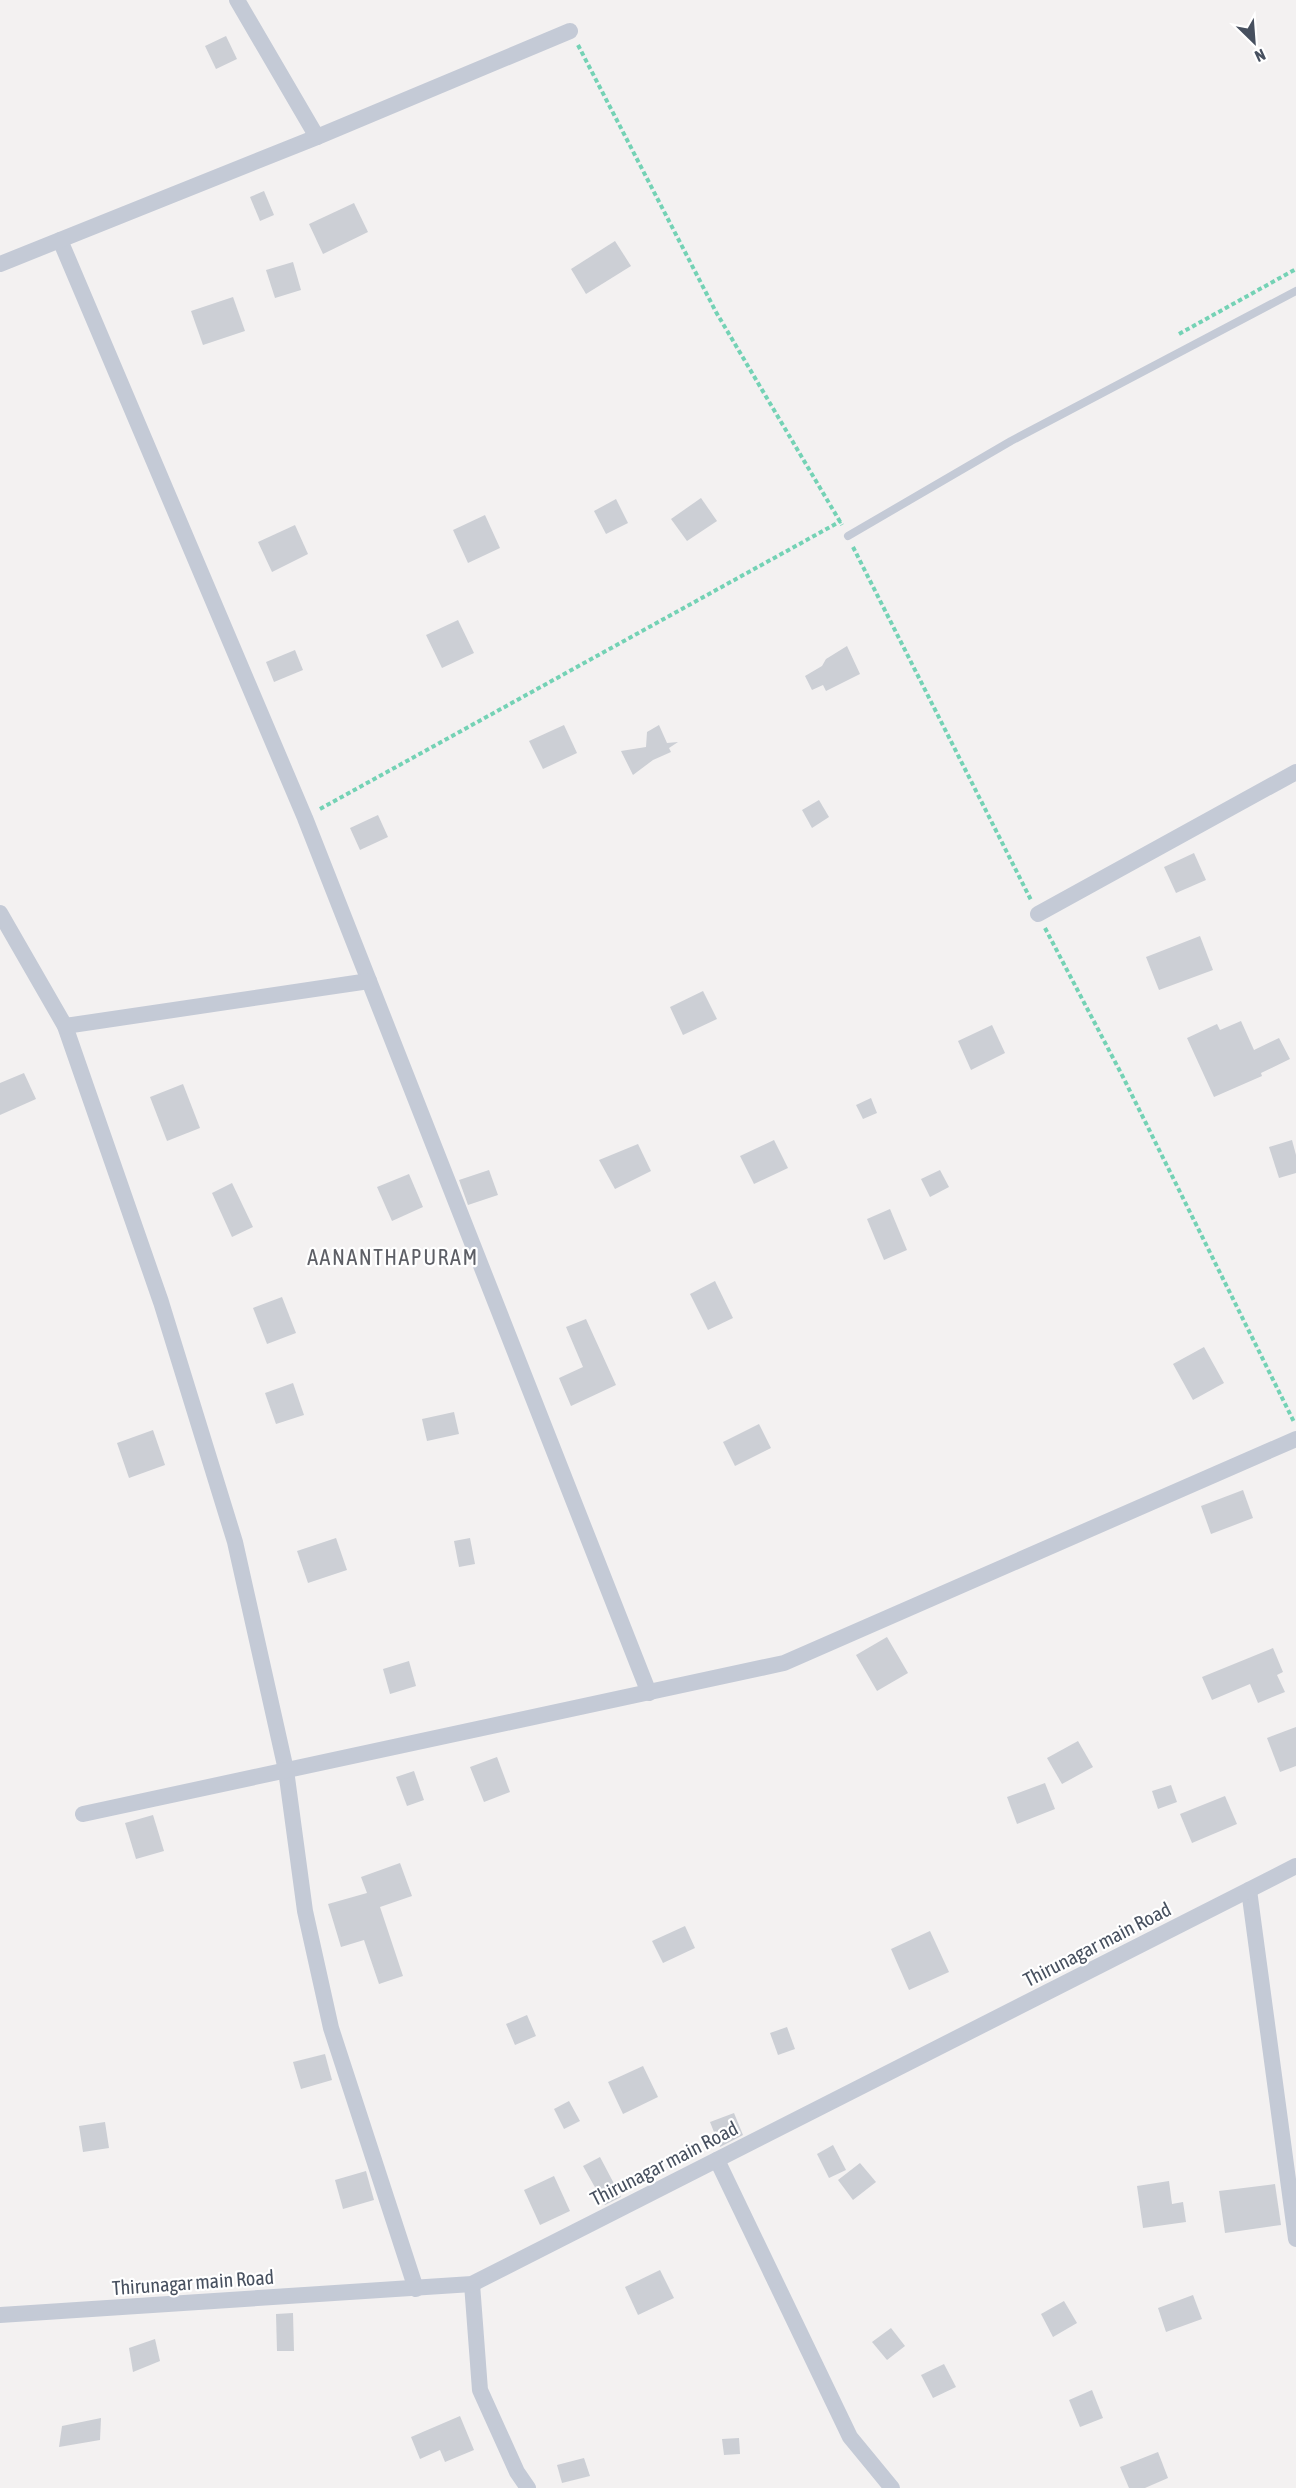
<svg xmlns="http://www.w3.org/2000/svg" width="1296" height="2488" viewBox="0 0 1296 2488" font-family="'Asap Condensed',sans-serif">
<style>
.building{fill:#cccfd5}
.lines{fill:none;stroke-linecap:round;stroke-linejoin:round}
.path{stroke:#74d2b5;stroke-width:4;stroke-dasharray:4.5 3;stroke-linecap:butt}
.lane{stroke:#c4cad6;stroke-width:8}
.street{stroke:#c4cad6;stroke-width:16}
.labels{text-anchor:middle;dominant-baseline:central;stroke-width:4.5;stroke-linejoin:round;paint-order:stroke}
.street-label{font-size:20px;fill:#47505f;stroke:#fff}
.quarter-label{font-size:22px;letter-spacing:1.5px;fill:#5d5f66;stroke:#fff}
</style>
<rect width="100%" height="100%" fill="#f3f1f1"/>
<g class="building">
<path d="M226,36L237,59L216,69L205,46Z"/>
<path d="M264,191L274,215L260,221L250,197Z"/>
<path d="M354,203L368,232L323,254L309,224Z"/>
<path d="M615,241L631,266L586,294L571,269Z"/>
<path d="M293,262L301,290L275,298L266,270Z"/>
<path d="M233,297L245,331L203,345L191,311Z"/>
<path d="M701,498L717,521L687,541L671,519Z"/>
<path d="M616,499L628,523L606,534L594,511Z"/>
<path d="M485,515L500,548L468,563L453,530Z"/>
<path d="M295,525L308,554L272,572L258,542Z"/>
<path d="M458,620L474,653L442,668L426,635Z"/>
<path d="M847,646L860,674L826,691L823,685L812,690L805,676L822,666L826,659Z"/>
<path d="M295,650L303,670L274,682L266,662Z"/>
<path d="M564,725L577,753L543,769L529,741Z"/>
<path d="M659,725L667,743L678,742L669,748L671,752L653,760L633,775L621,751L646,747L647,732Z"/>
<path d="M819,800L829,817L812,828L802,810Z"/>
<path d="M378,815L388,837L360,850L350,828Z"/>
<path d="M1194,853L1206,880L1176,893L1164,867Z"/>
<path d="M1200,936L1213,970L1159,990L1146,957Z"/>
<path d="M703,991L717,1019L683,1035L670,1007Z"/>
<path d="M1241,1021L1254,1050L1279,1038L1290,1059L1261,1073L1262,1076L1214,1097L1187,1038L1217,1024L1220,1030Z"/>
<path d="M992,1025L1005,1053L971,1070L958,1041Z"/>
<path d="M24,1073L36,1099L0,1115V1083Z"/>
<path d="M183,1084L200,1128L167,1141L150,1097Z"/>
<path d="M871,1098L877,1113L863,1119L856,1105Z"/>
<path d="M774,1140L788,1168L754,1184L740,1156Z"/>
<path d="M1292,1140L1296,1155V1173L1279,1178L1269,1147Z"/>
<path d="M638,1144L651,1171L615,1189L599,1160Z"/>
<path d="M489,1170L498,1195L468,1205L459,1180Z"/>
<path d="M940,1170L949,1187L930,1197L921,1179Z"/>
<path d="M409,1174L423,1207L392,1221L377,1187Z"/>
<path d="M232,1183L253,1227L232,1237L212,1193Z"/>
<path d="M890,1209L907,1250L884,1260L867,1219Z"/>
<path d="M715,1281L733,1318L708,1330L690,1294Z"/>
<path d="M282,1297L296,1333L267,1344L253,1308Z"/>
<path d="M586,1319L616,1385L571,1406L559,1378L583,1367L566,1327Z"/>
<path d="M1204,1347L1224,1383L1193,1400L1173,1364Z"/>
<path d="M293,1383L304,1415L276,1424L265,1393Z"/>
<path d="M454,1412L459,1434L427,1441L422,1419Z"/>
<path d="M759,1424L771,1448L735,1466L723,1442Z"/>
<path d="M153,1430L165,1465L129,1478L117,1443Z"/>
<path d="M1243,1490L1253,1518L1211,1534L1201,1506Z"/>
<path d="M336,1538L347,1570L308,1583L297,1551Z"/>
<path d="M470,1538L475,1564L459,1567L454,1541Z"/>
<path d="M887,1637L908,1673L877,1691L856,1655Z"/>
<path d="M1273,1648L1283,1672L1277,1675L1285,1692L1258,1703L1250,1684L1212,1700L1202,1677Z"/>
<path d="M409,1661L416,1686L390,1694L383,1669Z"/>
<path d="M1296,1727V1766L1280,1772L1267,1738Z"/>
<path d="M1078,1741L1093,1767L1062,1784L1047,1758Z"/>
<path d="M497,1757L510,1792L484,1802L470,1767Z"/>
<path d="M414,1771L424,1800L407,1806L396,1777Z"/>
<path d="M1045,1783L1055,1809L1017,1824L1007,1797Z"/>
<path d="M1171,1785L1177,1802L1158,1809L1152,1791Z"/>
<path d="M1225,1796L1237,1824L1192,1843L1180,1814Z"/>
<path d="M153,1815L164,1851L136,1859L125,1823Z"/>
<path d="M400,1863L412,1896L380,1907L403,1976L379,1984L364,1940L341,1947L328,1904L367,1893L361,1877Z"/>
<path d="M685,1926L695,1948L663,1963L652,1941Z"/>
<path d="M930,1931L949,1972L909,1990L891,1949Z"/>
<path d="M527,2015L536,2036L515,2045L506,2024Z"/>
<path d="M787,2027L795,2049L778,2055L770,2033Z"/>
<path d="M325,2054L332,2080L301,2089L293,2062Z"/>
<path d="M643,2066L658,2097L623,2114L608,2082Z"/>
<path d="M569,2101L580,2121L564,2129L554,2109Z"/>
<path d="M734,2113L743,2135L720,2147L710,2122Z"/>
<path d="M105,2122L109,2148L83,2152L79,2126Z"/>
<path d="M833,2145L846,2170L829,2178L817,2154Z"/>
<path d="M600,2157L621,2197L605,2205L583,2166Z"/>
<path d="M860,2163L876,2182L853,2200L838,2180Z"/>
<path d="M366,2171L374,2200L343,2209L335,2180Z"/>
<path d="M554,2176L570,2211L540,2225L524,2190Z"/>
<path d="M1169,2181L1172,2204L1183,2202L1186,2222L1143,2228L1137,2186Z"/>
<path d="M1275,2184L1281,2225L1225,2233L1219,2191Z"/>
<path d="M660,2270L674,2298L638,2315L625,2287Z"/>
<path d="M1193,2295L1202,2319L1166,2332L1158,2308Z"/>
<path d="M1064,2301L1077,2323L1053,2337L1041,2314Z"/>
<path d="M293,2313L294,2351H277L276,2314Z"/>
<path d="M891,2328L905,2346L887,2360L872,2342Z"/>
<path d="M155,2339L160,2361L133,2372L129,2348Z"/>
<path d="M944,2364L956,2387L933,2398L921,2375Z"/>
<path d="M1092,2390L1103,2418L1080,2427L1069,2400Z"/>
<path d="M460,2416L474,2450L445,2462L440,2450L420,2459L411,2437Z"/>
<path d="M101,2418L100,2440L59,2447L62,2426Z"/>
<path d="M739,2438L740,2454L724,2455L722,2439Z"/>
<path d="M1158,2452L1168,2478L1145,2488H1129L1120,2467Z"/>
<path d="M584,2458L590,2476L562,2483L557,2465Z"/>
</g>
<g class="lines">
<g class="path">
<path d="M578,45L716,312L842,525"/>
<path d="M1179,334L1296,269"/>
<path d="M853,547L1031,900"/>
<path d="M320,809L841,521"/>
<path d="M1045,928L1123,1077L1294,1422"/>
</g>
<path class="lane" d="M848,536L1011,441L1296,291"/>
<g class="street">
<path d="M237,0L317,137"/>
<path d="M60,240L305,818L649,1693"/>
<path d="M0,264L317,137L570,31"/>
<path d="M0,913L65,1026L161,1302L235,1542L286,1770L305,1911L331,2028L416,2289"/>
<path d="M1038,914L1296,772"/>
<path d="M65,1026L369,981"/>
<path d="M83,1814L784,1663L1296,1439"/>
<path d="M1249,1890L1296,2239"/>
<path d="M717,2160L850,2437L892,2488"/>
<path d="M472,2284L480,2390L517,2472L528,2488"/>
<path d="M0,2315L472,2284L1296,1866"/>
</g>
</g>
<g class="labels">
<g class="street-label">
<text transform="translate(1097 1944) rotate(-27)">Thirunagar main Road</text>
<text transform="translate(664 2163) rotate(-27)">Thirunagar main Road</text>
<text transform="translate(193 2282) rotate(-4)">Thirunagar main Road</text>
</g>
<g class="quarter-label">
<text x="393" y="1257">AANANTHAPURAM</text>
</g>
</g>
<g transform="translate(1254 42) rotate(155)" stroke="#ffffff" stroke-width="4.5" paint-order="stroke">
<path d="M0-4.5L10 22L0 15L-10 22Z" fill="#47505f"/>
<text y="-9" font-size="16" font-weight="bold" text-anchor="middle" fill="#47505f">N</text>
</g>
</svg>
